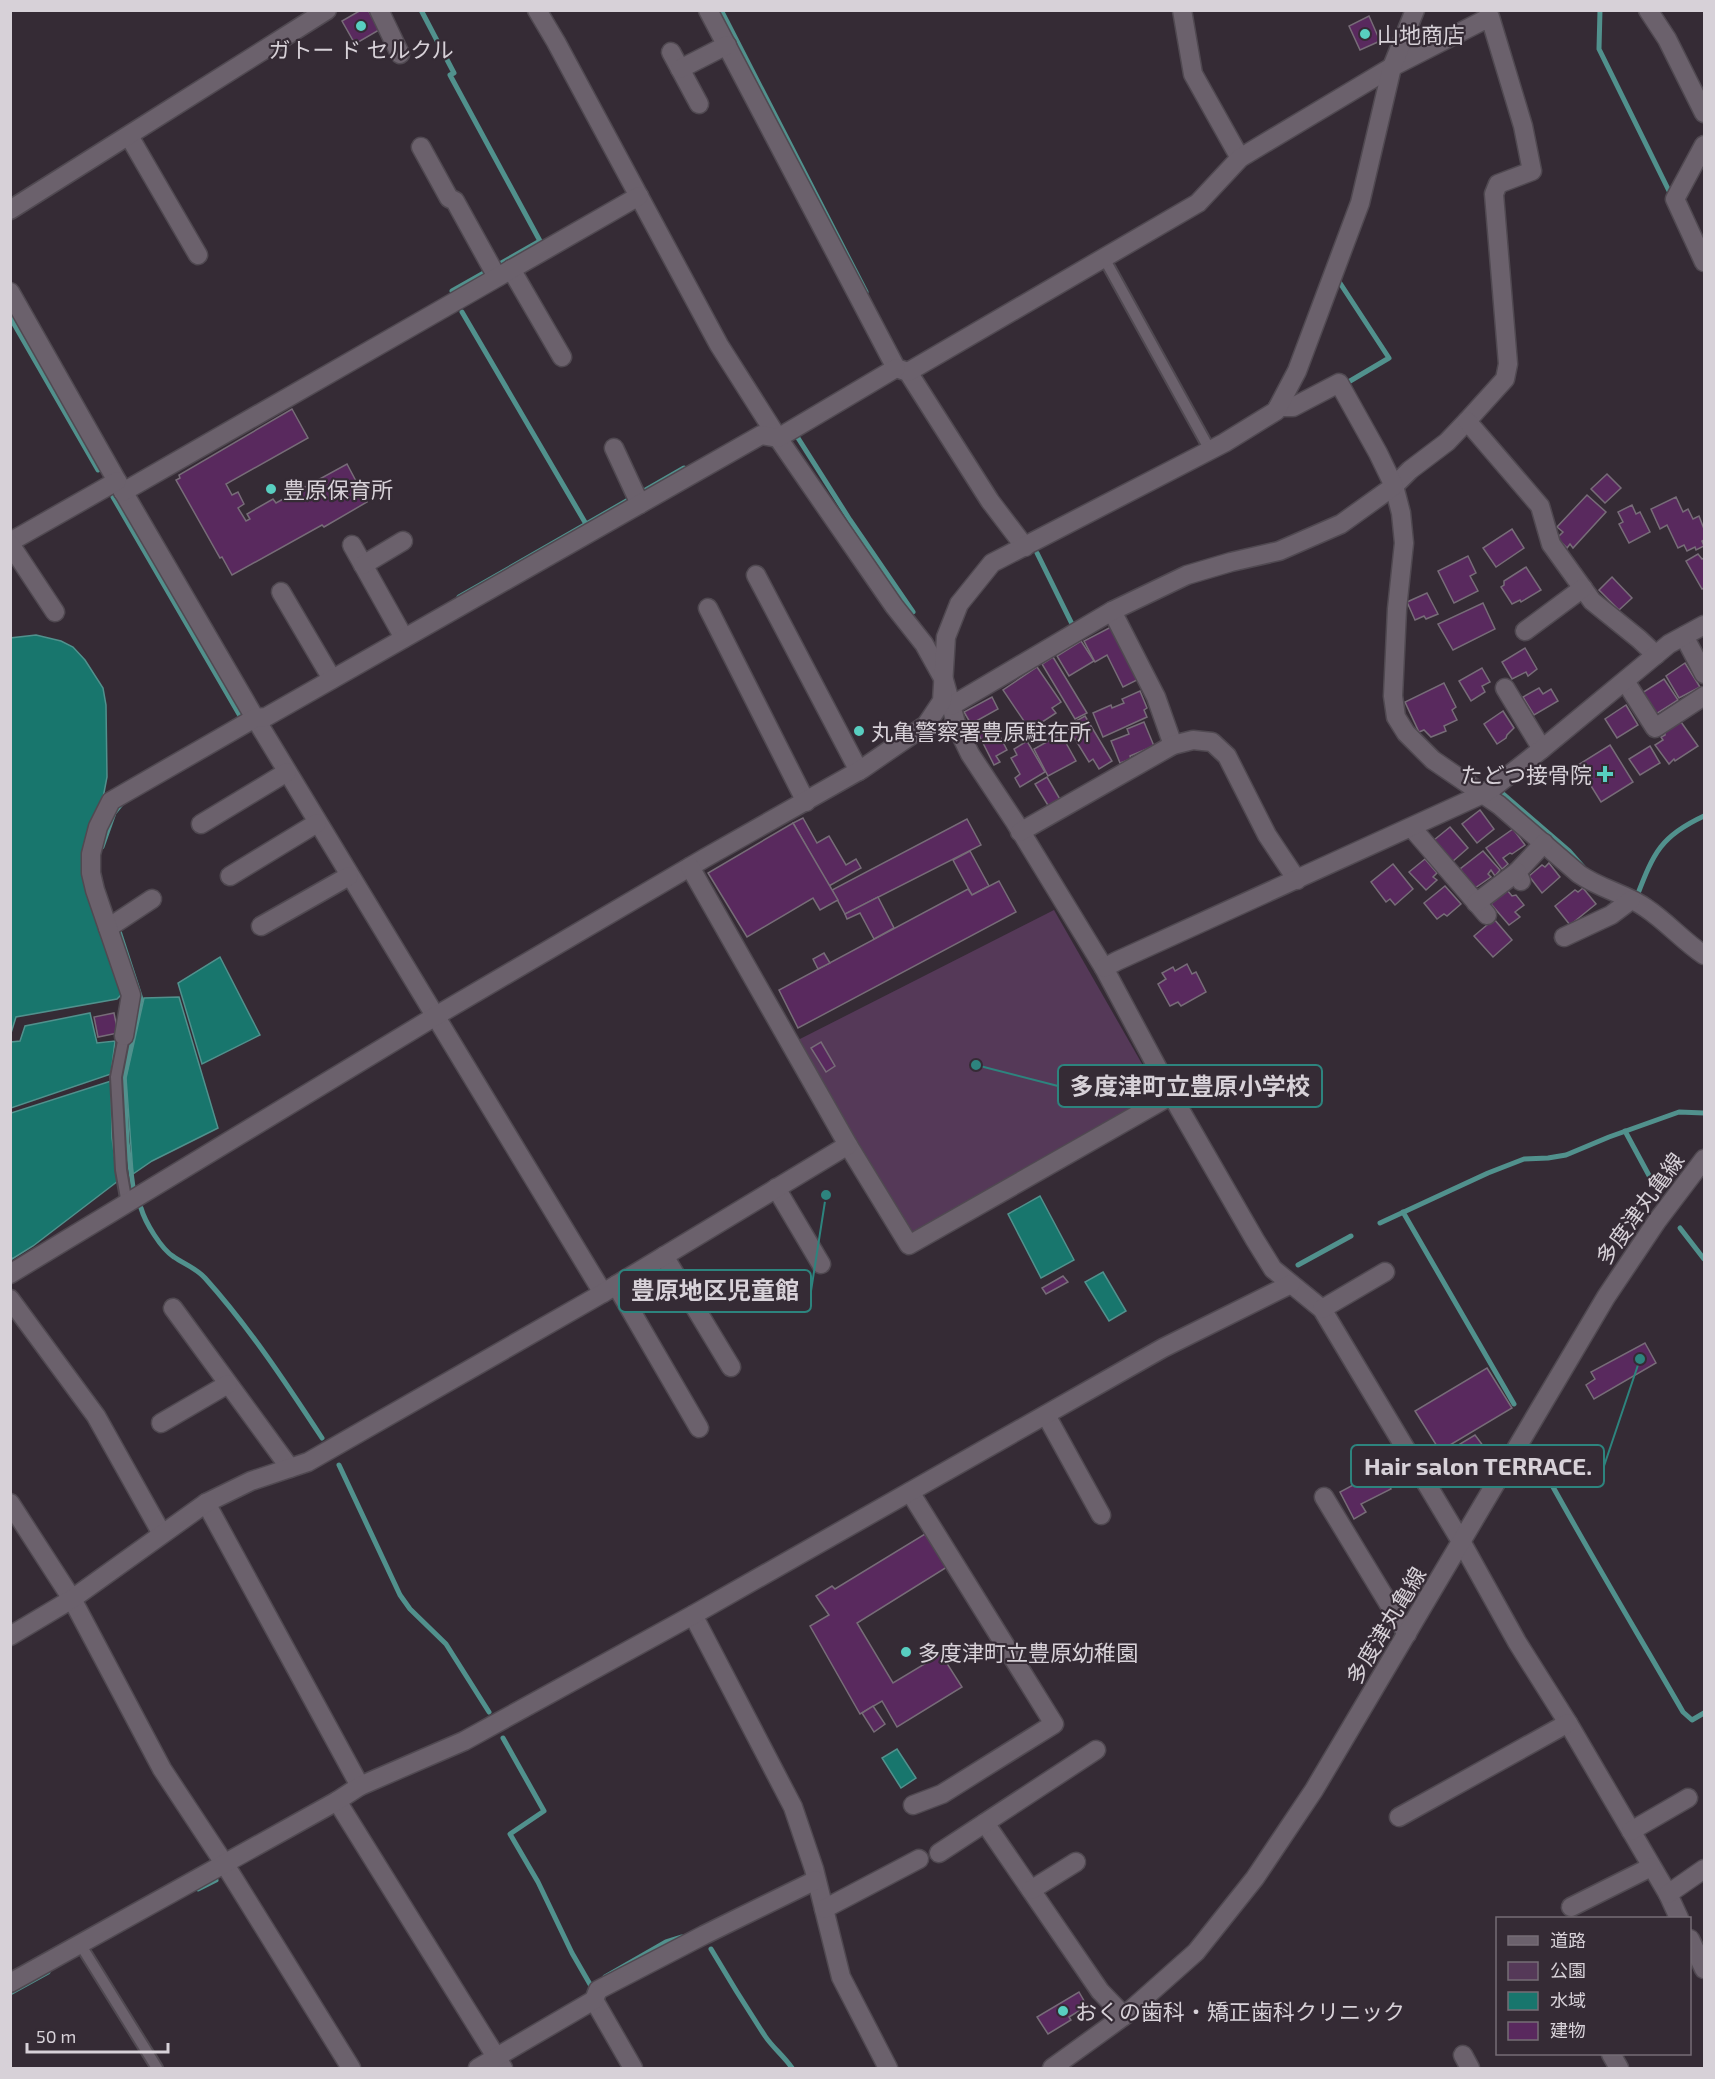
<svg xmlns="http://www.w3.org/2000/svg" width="1715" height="2079" viewBox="0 0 1715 2079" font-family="'Exo 2','Noto Sans JP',sans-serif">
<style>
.green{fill:#553958}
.water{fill:#18766d;stroke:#51918d;stroke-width:1.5}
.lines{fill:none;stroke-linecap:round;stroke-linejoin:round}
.stream{stroke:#51918d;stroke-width:5}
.building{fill:#59295e;stroke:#776c78;stroke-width:1.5}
.lane-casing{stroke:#504951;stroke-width:14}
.street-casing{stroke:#504951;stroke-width:21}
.secondary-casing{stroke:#504951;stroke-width:21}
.lane{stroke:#6b616c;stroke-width:10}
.street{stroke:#6b616c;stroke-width:18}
.secondary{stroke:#6b616c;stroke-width:18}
.poi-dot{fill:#58cec0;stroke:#352b35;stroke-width:2}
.labels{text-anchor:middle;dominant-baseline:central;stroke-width:4.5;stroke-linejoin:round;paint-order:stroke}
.poi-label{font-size:22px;fill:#d7d1d8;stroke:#352b35;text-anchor:start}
.street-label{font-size:22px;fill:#d7d1d8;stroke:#352b35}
.leader{fill:none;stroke:#2d847e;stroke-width:2}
.callout-dot{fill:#2d847e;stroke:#352b35;stroke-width:2}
.callout{fill:#352b35;stroke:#2d847e;stroke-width:2}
.callout-label{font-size:24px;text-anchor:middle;font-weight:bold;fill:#d7d1d8}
</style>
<rect width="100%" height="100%" fill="#352b35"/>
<path class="green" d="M1054,910L1157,1090L1156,1096L917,1233H911L796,1041Z"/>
<g class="water">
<path d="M36,635L61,641L73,647L85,660L103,688L106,705L107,777L103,798L85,846L123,993L117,999L16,1017L11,1033L10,638Z"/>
<path d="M220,957L260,1035L202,1064L178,983Z"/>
<path d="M179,997L218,1128L152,1161L133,1174L126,1078L144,998Z"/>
<path d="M90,1013L97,1043L115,1041L111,1074L11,1108V1042L20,1041L25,1026Z"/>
<path d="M111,1081L112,1138L118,1181L33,1246L12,1259L11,1256V1113Z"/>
<path d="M1040,1196L1074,1260L1041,1278L1008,1214Z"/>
<path d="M1103,1272L1126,1311L1109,1321L1085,1282Z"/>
<path d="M897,1749L916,1778L901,1788L882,1758Z"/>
</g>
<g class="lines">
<g class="stream">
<path d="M421,10L454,73L450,75L540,241L452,291"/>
<path d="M721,10L866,292"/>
<path d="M1600,10L1599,49L1671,195"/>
<path d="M1338,280L1389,358L1345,384"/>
<path d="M462,312L586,524"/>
<path d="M10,317L98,470"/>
<path d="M798,438L850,520L913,612"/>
<path d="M113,497L243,721"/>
<path d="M1037,553L1074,628"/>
<path d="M459,597L684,468"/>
<path d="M1503,794L1569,851L1583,867"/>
<path d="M102,847L114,813L122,803"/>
<path d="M1637,896C1654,852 1661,836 1704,816"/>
<path d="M119,931L141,999L124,1077L127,1142L133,1187"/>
<path d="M1625,1131L1652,1181"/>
<path d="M141,1208C145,1222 161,1249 174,1257C184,1264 196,1268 205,1278C249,1327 286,1383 322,1438"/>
<path d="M1403,1212L1514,1404"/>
<path d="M1380,1223L1488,1173L1524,1159L1548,1158L1566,1155L1609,1137L1679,1112L1704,1113"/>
<path d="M1680,1228L1704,1259"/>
<path d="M1298,1265L1351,1236"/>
<path d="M1536,1456C1583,1543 1634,1627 1683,1712L1692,1720L1704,1713"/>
<path d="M339,1465L400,1595L410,1609L446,1644L489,1712"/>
<path d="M503,1738L544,1811L510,1834L538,1882L572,1953L591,1986L595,1984"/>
<path d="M198,1889L216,1880"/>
<path d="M711,1949C728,1978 746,2007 765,2036C773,2048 784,2056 792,2068"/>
<path d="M605,1977L666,1942L682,1937"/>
<path d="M10,1993L48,1972"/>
</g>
</g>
<g class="building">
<path d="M361,10H368L379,30L355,44L342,21Z"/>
<path d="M1369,16L1380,41L1360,50L1349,26Z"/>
<path d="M292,409L308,438L226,484L232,495L238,492L244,504L238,508L246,521L250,519L247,514L273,499L276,503L347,464L367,502L324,527L322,525L232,575L222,557L220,558L176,480L180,478L179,475Z"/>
<path d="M1607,474L1621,488L1605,503L1591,489Z"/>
<path d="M1587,495L1606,512L1573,548L1570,544L1567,548L1557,538L1563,532L1557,527Z"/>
<path d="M1676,497L1683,512L1688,509L1693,519L1699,516L1704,529V540L1702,541L1704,546L1696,550L1695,547L1687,551L1684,545L1678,548L1667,525L1660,529L1651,509Z"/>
<path d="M1632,505L1636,514L1640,512L1650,532L1629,543L1619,524L1623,522L1618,512Z"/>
<path d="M1512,529L1524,548L1496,567L1483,548Z"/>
<path d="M1698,554L1702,559L1704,558V588L1702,589L1686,561Z"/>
<path d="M1468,556L1476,573L1470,576L1478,591L1454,603L1438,571Z"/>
<path d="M1526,567L1541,590L1521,602L1520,600L1512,604L1501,587L1504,585V581Z"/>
<path d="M1612,577L1632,598L1619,610L1599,590Z"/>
<path d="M1427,593L1438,614L1426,619L1424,616L1415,620L1407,602Z"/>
<path d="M1483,603L1495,629L1453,650L1438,624Z"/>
<path d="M1111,627L1137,680L1123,687L1107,655L1095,662L1084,641Z"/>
<path d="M1081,641L1094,661L1069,676L1057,656Z"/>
<path d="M1525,648L1537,669L1528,676L1526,672L1512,679L1502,662Z"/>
<path d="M1053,657L1087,713L1075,719L1042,664Z"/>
<path d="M1685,663L1700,687L1679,698L1666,676Z"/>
<path d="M1037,667L1061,702L1052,708L1056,713L1030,730L1003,690Z"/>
<path d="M1482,668L1490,682L1482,686L1485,692L1471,701L1459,681Z"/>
<path d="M1664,679L1678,700L1656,714L1642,693Z"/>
<path d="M1444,683L1456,707L1452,710L1457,720L1444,726L1446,731L1431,737L1424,730L1419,732L1405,702Z"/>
<path d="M1539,688L1543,694L1551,689L1558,701L1534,715L1523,697Z"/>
<path d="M1140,691L1147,708L1144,710L1147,717L1103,737L1093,713L1111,705L1112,708L1124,703L1122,699Z"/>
<path d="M992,697L998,709L971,724L964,712Z"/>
<path d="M1626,705L1638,725L1617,738L1605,719Z"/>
<path d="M1503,711L1514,728L1507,735L1506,738L1497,744L1484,724Z"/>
<path d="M1085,716L1112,761L1099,769L1093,759L1089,762L1067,726Z"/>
<path d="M1144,722L1154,746L1130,756L1131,759L1120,763L1111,741L1129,734L1127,729Z"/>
<path d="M1681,722L1698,746L1675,761L1674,759L1669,764L1655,745L1663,740L1661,737L1665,735V732Z"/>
<path d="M994,725L1007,750L996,756L1000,762L994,765L978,733Z"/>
<path d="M1061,734L1076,761L1048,776L1034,749Z"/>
<path d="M1027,741L1045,772L1020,787L1015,778L1020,774L1011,758L1017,755L1014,749Z"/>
<path d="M1610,745L1633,782L1601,802L1578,765Z"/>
<path d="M1650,746L1660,763L1640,775L1629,759Z"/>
<path d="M1047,777L1061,801L1049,807L1035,784Z"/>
<path d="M1480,810L1494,829L1477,843L1462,824Z"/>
<path d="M803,818L817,843L829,836L846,865L856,859L861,868L829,886L793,823Z"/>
<path d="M967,819L981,845L845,914L832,890Z"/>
<path d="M793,823L838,900L820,910L813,898L747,937L708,873Z"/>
<path d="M1450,827L1468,848L1452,862L1434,840Z"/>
<path d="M1513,829L1525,845L1512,854L1510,853L1503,858L1508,864L1502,869L1486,848Z"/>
<path d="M970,851L989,886L972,895L953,860Z"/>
<path d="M1483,851L1500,870L1495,876L1491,870L1488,874L1491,877L1475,888L1460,869Z"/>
<path d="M1425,859L1437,873L1433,877L1437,880L1426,890L1409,872Z"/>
<path d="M1549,863L1560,877L1542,893L1529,876L1542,865L1545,867Z"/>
<path d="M1393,864L1413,889L1395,905L1390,899L1386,902L1371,882Z"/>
<path d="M999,881L1016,912L798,1028L779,990L968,889L972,895Z"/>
<path d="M1445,886L1461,904L1447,916L1444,914L1437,919L1424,903Z"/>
<path d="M1583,888L1596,904L1570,925L1555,906L1575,890L1578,892Z"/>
<path d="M1507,890L1512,896L1516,895L1524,905L1515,912L1520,917L1509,925L1491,904Z"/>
<path d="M878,897L894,928L874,939L860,913L847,919L845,914Z"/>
<path d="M1494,919L1512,940L1493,957L1474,936Z"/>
<path d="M824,953L830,963L818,969L813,959Z"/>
<path d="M1187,964L1192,974L1196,972L1206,992L1181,1006L1178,1002L1170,1006L1158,984L1166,979L1162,973L1173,967L1175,971Z"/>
<path d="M114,1013L118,1033L98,1037L94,1017Z"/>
<path d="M821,1042L835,1066L826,1072L811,1048Z"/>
<path d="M1063,1276L1068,1282L1046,1294L1042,1288Z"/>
<path d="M1645,1343L1656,1363L1594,1399L1586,1385L1595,1379L1591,1372Z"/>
<path d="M1487,1368L1512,1408L1440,1451L1415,1411Z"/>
<path d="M1475,1435L1484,1447L1476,1452L1478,1455L1468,1462L1470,1466L1462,1471L1459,1467L1450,1472L1440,1456Z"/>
<path d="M1381,1470L1391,1489L1361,1504L1366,1512L1354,1519L1340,1492Z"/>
<path d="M925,1534L947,1567L857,1623L893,1683L941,1654L962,1687L897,1727L882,1701L860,1714L810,1626L829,1615L816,1596L832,1586L835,1589Z"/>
<path d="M873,1706L885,1724L874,1732L862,1713Z"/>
<path d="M1079,1992L1087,2006L1069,2017L1071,2020L1048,2034L1037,2017Z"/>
</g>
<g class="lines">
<g class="lane-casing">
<g id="lane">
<path d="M1104,258L1210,450"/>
<path d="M124,1036L116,1077L121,1170L127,1204"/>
<path d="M80,1944L157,2068"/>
</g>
</g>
<g class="street-casing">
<g id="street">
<path d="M379,10L400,54"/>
<path d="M537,10L556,42L719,345L778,438L894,606L924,644L944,680L957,727L970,754L1015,822L1104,968L1179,1108L1255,1240L1273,1269L1322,1309L1462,1543L1517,1642L1568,1723L1668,1894L1679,1918"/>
<path d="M708,10L896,368L908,372L990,501L1025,547"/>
<path d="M1182,10L1193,74L1240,158"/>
<path d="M1648,10L1667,39L1704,113"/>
<path d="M671,52L699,104"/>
<path d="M680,69L727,45"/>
<path d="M129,136L198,255"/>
<path d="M1704,145L1675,199L1704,262"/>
<path d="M421,147L449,198L455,201L497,277"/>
<path d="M10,210L327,10"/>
<path d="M511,269L562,357"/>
<path d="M10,292L117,481L255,718L603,1293"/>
<path d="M908,372L1198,203L1240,158L1392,67L1490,17L1523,126L1532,171L1498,184L1494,194L1508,364L1505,379L1467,421L1447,442L1410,470L1394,486L1401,513L1404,543L1397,609L1393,696L1396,717L1406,733L1433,760L1499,805L1579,874C1600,889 1627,894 1646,908C1667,922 1683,941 1704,955"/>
<path d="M1467,421L1540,506L1551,544L1592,601L1639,639L1656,655"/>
<path d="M614,448L640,504"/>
<path d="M123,492L639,196"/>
<path d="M10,542L117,481"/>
<path d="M10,544L55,612"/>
<path d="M352,545L404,638"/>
<path d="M363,565L403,541"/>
<path d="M756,575L859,771"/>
<path d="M281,592L332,679"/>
<path d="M708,608L806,802"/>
<path d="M1112,611L1156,697L1173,745"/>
<path d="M1525,631L1583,588"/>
<path d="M1684,636L1704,674"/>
<path d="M1625,681L1655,728L1704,696"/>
<path d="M1505,688L1542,749"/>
<path d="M951,706L1112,611L1187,575L1231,562L1279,551L1341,524L1394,486L1378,453L1339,383L1293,407H1278"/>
<path d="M201,824L287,772"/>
<path d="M1412,828L1487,915"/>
<path d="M1020,832L1173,745L1193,740L1212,742L1227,756L1267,835L1297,880"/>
<path d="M230,876L317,823"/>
<path d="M1521,881L1517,872L1544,843"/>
<path d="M1476,903L1517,872"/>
<path d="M261,926L349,876"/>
<path d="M108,928L152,899"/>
<path d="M1564,937L1611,915L1631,900"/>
<path d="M1104,968L1117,961L1483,794L1494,787L1542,749L1669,644L1704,625"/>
<path d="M124,1036L131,995L95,890L91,873V854L98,827L111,801L255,718L266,717L761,435L778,438L896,368"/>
<path d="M848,1145L909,1245L1172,1095"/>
<path d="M776,1188L821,1264"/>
<path d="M664,1256L731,1367"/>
<path d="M10,1274L434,1017L705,858L862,769L926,725L942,701L946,637L959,604L992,563L1224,443L1276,411L1297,371L1360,203L1392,67L1415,10"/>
<path d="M616,1285L699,1428"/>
<path d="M10,1299L96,1416L162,1534"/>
<path d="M173,1308L290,1468"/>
<path d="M1322,1309L1385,1272"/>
<path d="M1046,1415L1101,1515"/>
<path d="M161,1423L228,1384"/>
<path d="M910,1492L1054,1724L942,1794L913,1805"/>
<path d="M1324,1497L1407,1634"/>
<path d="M10,1503L72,1599L162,1769L224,1863L351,2068"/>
<path d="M206,1503L360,1786"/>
<path d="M693,1615L793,1807L814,1869L841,1977L888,2068"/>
<path d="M10,1636L72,1599L206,1503L251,1481L308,1462L603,1293L848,1145L690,867"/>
<path d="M337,1801L503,2068"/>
<path d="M1399,1817L1568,1723"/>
<path d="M985,1823L1100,1991L1124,2016"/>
<path d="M1631,1831L1688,1798"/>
<path d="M939,1853L1096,1750"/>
<path d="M1031,1890L1076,1862"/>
<path d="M1668,1894L1704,1869"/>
<path d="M1571,1907L1651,1867"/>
<path d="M824,1909L919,1859"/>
<path d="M1690,1939L1704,1969"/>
<path d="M10,1983L337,1801L360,1786L464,1741L693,1615L1163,1348L1291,1284"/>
<path d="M594,2000L633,2068"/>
<path d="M1611,2054L1619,2068"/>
<path d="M1463,2055L1470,2068"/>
<path d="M478,2068L594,2000L598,1990L704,1935L816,1880"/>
</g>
</g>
<g class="secondary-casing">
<path id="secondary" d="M1052,2068L1124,2016L1196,1952L1255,1878L1314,1790L1606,1297L1657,1221L1704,1159"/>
</g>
<use href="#lane" class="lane"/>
<use href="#street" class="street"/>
<use href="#secondary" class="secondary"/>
</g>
<g class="poi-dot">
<circle cx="361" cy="26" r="6"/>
<circle cx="1365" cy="34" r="6"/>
<circle cx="271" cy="489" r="6"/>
<circle cx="859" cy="731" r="6"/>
<path d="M1602 765h6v6h6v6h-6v6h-6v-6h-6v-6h6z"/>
<circle cx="906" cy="1652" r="6"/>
<circle cx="1063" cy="2011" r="6"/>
</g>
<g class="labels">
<g class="poi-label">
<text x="1377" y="34">山地商店</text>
<text x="361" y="49" text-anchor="middle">ガトー ド セルクル</text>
<text x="283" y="489">豊原保育所</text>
<text x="871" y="731">丸亀警察署豊原駐在所</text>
<text x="1592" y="774" text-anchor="end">たどつ接骨院</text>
<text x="918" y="1652">多度津町立豊原幼稚園</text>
<text x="1075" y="2011">おくの歯科・矯正歯科クリニック</text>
</g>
<g class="street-label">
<text transform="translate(1639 1208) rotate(-54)">多度津丸亀線</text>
<text transform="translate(1385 1625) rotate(-59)">多度津丸亀線</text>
</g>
</g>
<path class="leader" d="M976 1065L1058 1086M826 1195L811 1291M1640 1359L1604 1466"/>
<g class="callout-dot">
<circle cx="976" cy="1065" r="6"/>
<circle cx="826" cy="1195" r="6"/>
<circle cx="1640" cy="1359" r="6"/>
</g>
<g class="callout">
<rect x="1058" y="1065" width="264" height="42" rx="6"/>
<rect x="619" y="1270" width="192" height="42" rx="6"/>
<rect x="1351" y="1445" width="253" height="42" rx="6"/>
</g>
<g class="callout-label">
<text x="1190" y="1095">多度津町立豊原小学校</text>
<text x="715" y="1299">豊原地区児童館</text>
<text x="1478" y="1475">Hair salon TERRACE.</text>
</g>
<rect width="1715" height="2079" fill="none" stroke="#d7d1d8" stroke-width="24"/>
<rect x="1496" y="1917" width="195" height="138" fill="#352b35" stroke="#766d76" stroke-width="1.5"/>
<rect x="1508" y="1936" width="30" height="9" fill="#6b616c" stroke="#766d76" stroke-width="1.5"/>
<text x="1550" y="1947" font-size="18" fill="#d7d1d8">道路</text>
<rect x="1508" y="1962" width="30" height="18" fill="#553958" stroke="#766d76" stroke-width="1.5"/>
<text x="1550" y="1977" font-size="18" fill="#d7d1d8">公園</text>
<rect x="1508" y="1992" width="30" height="18" fill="#18766d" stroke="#766d76" stroke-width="1.5"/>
<text x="1550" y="2007" font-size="18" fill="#d7d1d8">水域</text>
<rect x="1508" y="2022" width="30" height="18" fill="#59295e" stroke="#766d76" stroke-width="1.5"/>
<text x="1550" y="2037" font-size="18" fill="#d7d1d8">建物</text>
<path d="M27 2043v9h141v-9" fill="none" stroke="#d7d1d8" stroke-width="3"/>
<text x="36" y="2043" font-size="18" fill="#d7d1d8" stroke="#352b35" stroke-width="4.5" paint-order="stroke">50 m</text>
</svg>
